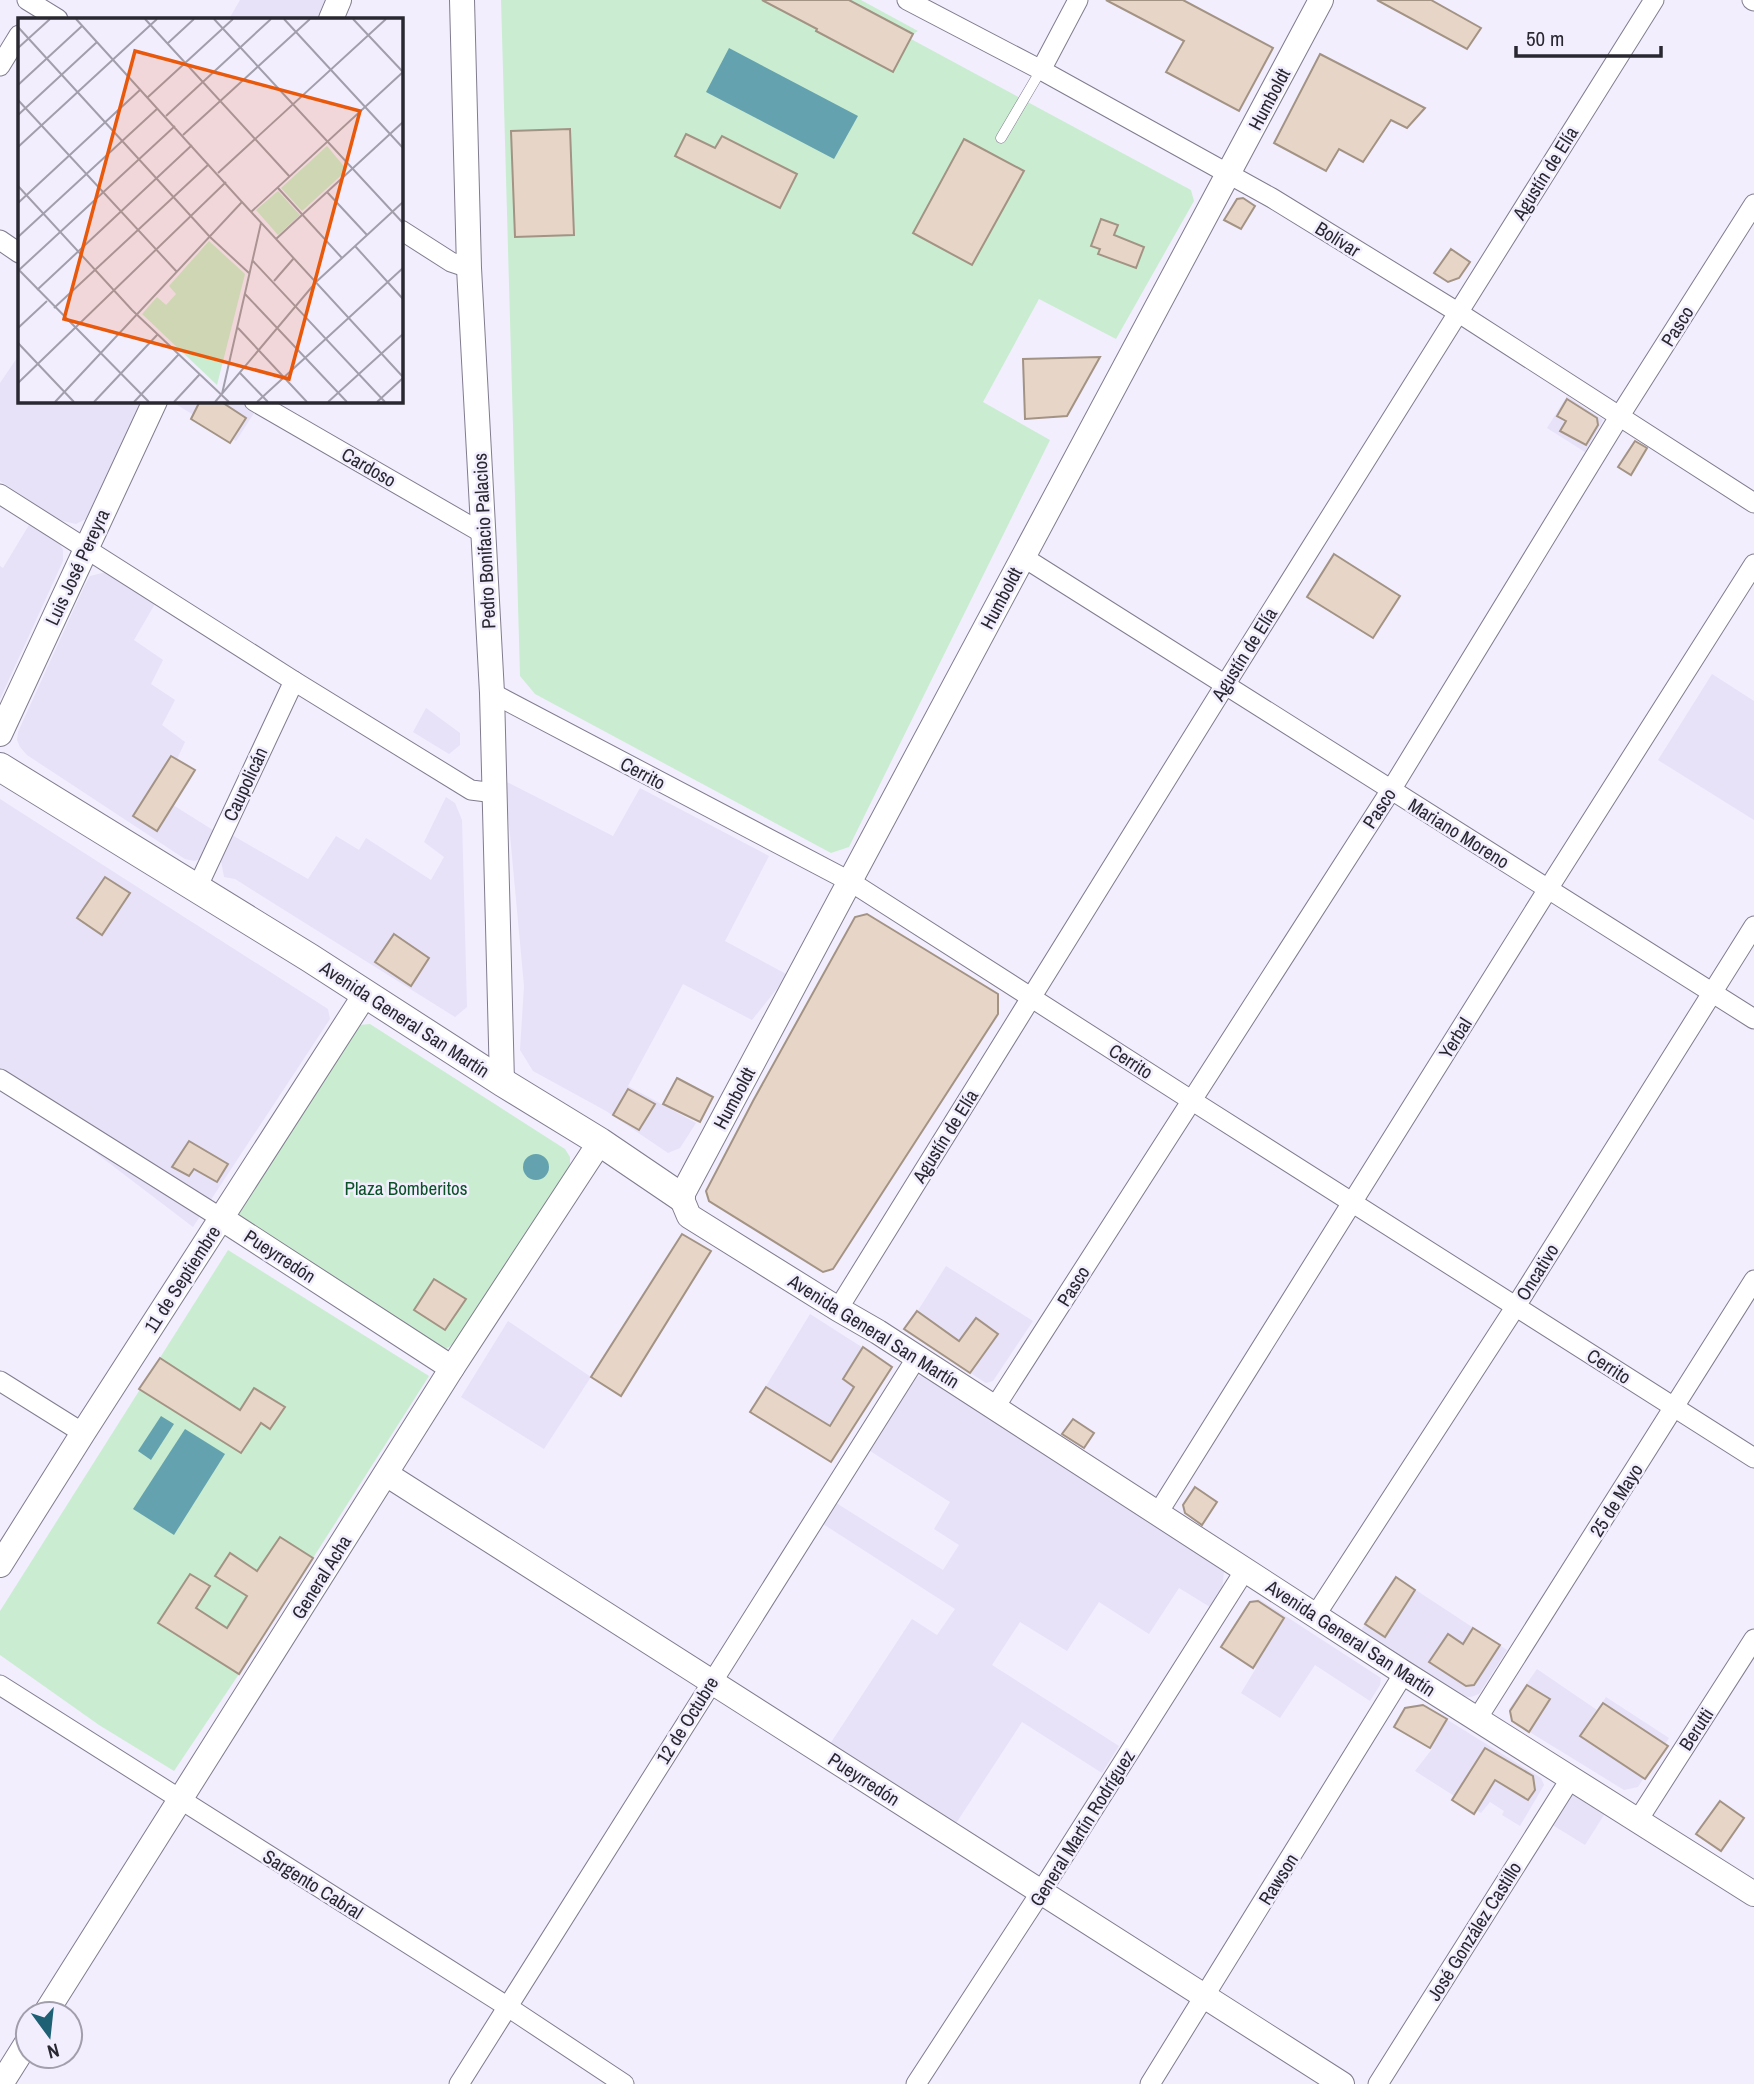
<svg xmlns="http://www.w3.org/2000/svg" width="1754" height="2084" viewBox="0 0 1754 2084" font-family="'Archivo Narrow',sans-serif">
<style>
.built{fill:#e7e2f8}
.green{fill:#caedd1}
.water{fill:#65a2af}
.building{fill:#e7d6c7;stroke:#a39385;stroke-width:2}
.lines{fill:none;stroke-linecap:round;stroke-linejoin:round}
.service-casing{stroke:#817c8e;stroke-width:11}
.minor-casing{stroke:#817c8e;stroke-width:21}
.tertiary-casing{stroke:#817c8e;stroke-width:26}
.secondary-casing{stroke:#817c8e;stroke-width:30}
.service{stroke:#fff;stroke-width:10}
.minor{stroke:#fff;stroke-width:19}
.tertiary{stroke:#fff;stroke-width:24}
.secondary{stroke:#fff;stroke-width:28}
.labels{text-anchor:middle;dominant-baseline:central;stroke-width:5;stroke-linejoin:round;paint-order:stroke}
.street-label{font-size:19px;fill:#29272f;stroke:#f2eefe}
.park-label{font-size:19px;fill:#0b5228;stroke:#f2eefe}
.inset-road{fill:none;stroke:#a29eab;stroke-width:2}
.view{fill:#e8590c;fill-opacity:0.15;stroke:#e8590c;stroke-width:3.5}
.inset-edge{fill:none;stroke:#29272f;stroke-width:3.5}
</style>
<rect width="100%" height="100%" fill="#f2eefe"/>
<g class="built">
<path d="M240,0H325L317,19H229Z"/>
<path d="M19,355V401H141L86,519L76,524L59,520L0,481V383Z"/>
<path d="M1567,396L1603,420L1585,452L1547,428Z"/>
<path d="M174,401H241L256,410L236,441L174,403Z"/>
<path d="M29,525L58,541L63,550V561L0,699V566L3,568Z"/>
<path d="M106,572L156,602L134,640L163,660L151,684L175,700L162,725L185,742L177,759L195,770L173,805L216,832L201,859L194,861L185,859L27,755L20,747L17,740L18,732L84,587L90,576Z"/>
<path d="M1712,674L1754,701V820L1658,760Z"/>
<path d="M426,708L460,733V745L449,754L413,732Z"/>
<path d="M505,781L613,836L640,788L769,856L725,941L788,975L752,1020L683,984L628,1086L696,1123L680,1148L668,1153L606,1111L533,1071L520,1050L524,986Z"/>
<path d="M446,797L455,803L462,820L467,1007L455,1017L235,879L224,877L221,861L232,835L308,879L336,836L359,850L366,838L431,880L444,857L424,842Z"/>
<path d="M0,799L328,1009L330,1019L193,1227L0,1080Z"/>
<path d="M946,1266L1033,1321L993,1381L986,1383L905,1331Z"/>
<path d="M810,1314L893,1367L831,1462L750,1412Z"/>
<path d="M508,1321L591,1377L544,1449L461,1397Z"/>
<path d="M931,1375L1216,1559L1224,1572L1222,1589L1210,1607L1179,1588L1149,1634L1099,1602L1067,1651L1020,1622L992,1665L1119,1746L1102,1773L1022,1722L953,1828L828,1747L912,1619L937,1635L955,1609L820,1522L833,1501L943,1570L959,1545L934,1529L950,1502L867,1449L909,1383L919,1376Z"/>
<path d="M1396,1577L1507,1650L1479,1694L1471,1697L1460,1696L1360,1632Z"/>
<path d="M1259,1599L1381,1678L1380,1685L1370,1701L1315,1665L1280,1718L1241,1693L1256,1668L1221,1646L1251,1601Z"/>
<path d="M1537,1669L1597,1710L1606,1697L1669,1738L1638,1787L1624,1790L1512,1721L1509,1709Z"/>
<path d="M1422,1704L1541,1778L1544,1785L1520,1826L1502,1815L1504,1811L1490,1802L1481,1813L1415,1771L1432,1749L1394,1726L1406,1707Z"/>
<path d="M1576,1792L1609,1807L1585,1845L1551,1824L1567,1798Z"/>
</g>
<g class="green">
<path d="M501,0H861L918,31L913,34L911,39L1191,190L1194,201L1116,339L1039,299L983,402L1050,440L849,847L831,853L535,694L520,676Z"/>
<path d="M370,1024L565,1149L570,1157V1167L456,1342L446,1349L434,1348L243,1223L238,1214L239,1205L359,1025Z"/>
<path d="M228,1250L429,1376L239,1674L174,1771L99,1725L0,1655V1611Z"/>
</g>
<g class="water">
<path d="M729,48L858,116L834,159L706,92Z"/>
<circle cx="536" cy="1167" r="13"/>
<path d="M161,1416L174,1424L151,1460L138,1451Z"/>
<path d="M185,1429L225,1454L174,1535L133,1509Z"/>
</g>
<g class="building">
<path d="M762,0H849L913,34L893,72L816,31L817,29Z"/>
<path d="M1106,0H1183L1273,48L1239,111L1166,72L1184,41Z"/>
<path d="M1377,0H1431L1481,28L1467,49Z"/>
<path d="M1320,54L1425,108L1407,128L1391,120L1363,162L1339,149L1326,171L1274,143Z"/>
<path d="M570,129L574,235L515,237L511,131Z"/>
<path d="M686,134L715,148L722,136L797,174L780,208L675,156Z"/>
<path d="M964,139L1024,171L972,265L913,233Z"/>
<path d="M1243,198L1255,206L1241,229L1224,220L1237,199Z"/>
<path d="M1101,219L1118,225L1114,235L1144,247L1136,268L1098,254L1100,249L1091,246Z"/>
<path d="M1451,249L1470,262L1459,278L1448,282L1434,273Z"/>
<path d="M1100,357L1067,416L1025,419L1023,359Z"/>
<path d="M1567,399L1597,418L1598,425L1586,445L1560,431L1566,421L1557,416Z"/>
<path d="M200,401H220L246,418L230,443L191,419Z"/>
<path d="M1635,441L1647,448L1631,475L1618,467Z"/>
<path d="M1334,554L1400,596L1373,638L1307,597Z"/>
<path d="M171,756L195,770L157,831L133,816Z"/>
<path d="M105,877L130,893L102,935L77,918Z"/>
<path d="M867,914L998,994V1014L833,1269L823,1272L709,1201L706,1191L753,1101L855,917Z"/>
<path d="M394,934L429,958L411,986L375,962Z"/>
<path d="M677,1078L713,1097L700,1122L663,1104Z"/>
<path d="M628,1089L655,1104L639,1130L613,1115Z"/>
<path d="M189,1141L228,1164L217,1182L194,1169L189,1176L172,1167Z"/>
<path d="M682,1234L711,1251L621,1396L591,1377Z"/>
<path d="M434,1279L466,1299L445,1330L414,1310Z"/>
<path d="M917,1311L959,1341L976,1318L998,1334L970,1373L904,1329Z"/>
<path d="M863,1347L892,1367L831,1462L750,1412L766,1387L830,1426L854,1387L843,1379Z"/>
<path d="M160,1358L240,1410L254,1388L285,1407L270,1429L261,1423L241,1453L139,1389Z"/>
<path d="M1073,1419L1094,1433L1084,1448L1062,1434Z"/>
<path d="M1195,1487L1217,1502L1202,1525L1185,1513L1183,1505Z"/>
<path d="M280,1537L313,1558L239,1674L158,1623L190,1574L210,1586L196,1608L227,1628L247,1596L215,1576L230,1553L257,1571Z"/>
<path d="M1396,1577L1415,1590L1385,1637L1365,1624Z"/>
<path d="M1258,1601L1284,1618L1253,1668L1221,1647L1250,1602Z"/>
<path d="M1473,1628L1500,1645L1474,1685L1466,1686L1429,1662L1448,1634L1463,1644Z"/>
<path d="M1527,1685L1550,1699L1529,1732L1512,1721L1510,1711Z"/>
<path d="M1603,1703L1668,1746L1645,1779L1580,1736Z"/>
<path d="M1423,1705L1447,1719L1430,1748L1394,1727L1405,1708Z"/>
<path d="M1485,1748L1533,1776L1535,1790L1528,1800L1495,1780L1474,1814L1452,1800Z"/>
<path d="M1720,1801L1744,1818L1721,1851L1696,1834Z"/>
</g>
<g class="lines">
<g class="service-casing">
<path id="service" d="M1001,138L1041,70"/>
</g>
<g class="minor-casing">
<g id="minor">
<path d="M27,0L58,19"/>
<path d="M907,0L1041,70L1272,198L1459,313L1754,503"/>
<path d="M1752,0L1754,1"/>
<path d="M0,66L19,35"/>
<path d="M1041,70L1078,0"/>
<path d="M401,230L451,262L469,268"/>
<path d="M0,240L19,253"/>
<path d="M254,401L484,534"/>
<path d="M0,494L294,681L471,790L495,793"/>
<path d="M1023,557L1754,1019"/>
<path d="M492,693L851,882L1191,1100L1754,1458"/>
<path d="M197,888L294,681"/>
<path d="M0,1079L221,1218"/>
<path d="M838,1309L1225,685L1654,0"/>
<path d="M0,1381L83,1433"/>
<path d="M995,1407L1391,790L1619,417L1754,204"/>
<path d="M1158,1513L1548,889L1754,564"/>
<path d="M1315,1616L1516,1306L1754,926"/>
<path d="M0,1685L508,2007L624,2084"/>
<path d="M1477,1719L1754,1280"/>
<path d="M1638,1820L1754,1639"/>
<path d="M459,2084L917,1357"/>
<path d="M916,2084L1037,1898L1245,1570"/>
<path d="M1150,2084L1404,1673"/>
<path d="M1378,2084L1571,1778"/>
</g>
</g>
<g class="tertiary-casing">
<g id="tertiary">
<path d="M462,0L469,268L492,693L502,1082"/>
<path d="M1321,0L681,1197L689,1216L838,1309L878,1332L1404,1673L1754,1894"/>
<path d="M331,19L339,0"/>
<path d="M0,734L155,401"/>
<path d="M221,1218L452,1368"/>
<path d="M386,1474L1342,2084"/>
<path d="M0,1565L83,1433L366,993"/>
<path d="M45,2014L452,1368L600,1142"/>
<path d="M1,2084L28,2041"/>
</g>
</g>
<g class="secondary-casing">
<path id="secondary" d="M0,767L310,958L502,1082L600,1142L681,1197"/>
</g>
<use href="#service" class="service"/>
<use href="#minor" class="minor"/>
<use href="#tertiary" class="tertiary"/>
<use href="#secondary" class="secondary"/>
</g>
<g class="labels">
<g class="street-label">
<text transform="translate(1269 99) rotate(-62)">Humboldt</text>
<text transform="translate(1545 173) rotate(-58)">Agustín de Elía</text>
<text transform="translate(1338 239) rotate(32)">Bolívar</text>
<text transform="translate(1677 326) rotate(-58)">Pasco</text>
<text transform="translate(369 467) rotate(30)">Cardoso</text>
<text transform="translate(484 541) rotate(-93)">Pedro Bonifacio Palacios</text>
<text transform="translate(77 567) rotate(-65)">Luis José Pereyra</text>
<text transform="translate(1001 598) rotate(-62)">Humboldt</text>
<text transform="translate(1244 654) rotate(-58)">Agustín de Elía</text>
<text transform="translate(643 773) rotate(28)">Cerrito</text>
<text transform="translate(245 784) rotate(-65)">Caupolicán</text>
<text transform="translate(1379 808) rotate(-57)">Pasco</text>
<text transform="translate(1459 833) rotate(32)">Mariano Moreno</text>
<text transform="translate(405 1019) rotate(33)">Avenida General San Martín</text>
<text transform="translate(1455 1038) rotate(-58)">Yerbal</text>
<text transform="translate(1131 1061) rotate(33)">Cerrito</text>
<text transform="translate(734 1098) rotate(-62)">Humboldt</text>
<text transform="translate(945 1136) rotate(-58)">Agustín de Elía</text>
<text transform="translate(280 1256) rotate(33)">Pueyrredón</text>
<text transform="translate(1537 1272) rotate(-58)">Oncativo</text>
<text transform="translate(182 1279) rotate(-57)">11 de Septiembre</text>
<text transform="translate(1073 1286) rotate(-58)">Pasco</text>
<text transform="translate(874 1331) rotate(32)">Avenida General San Martín</text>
<text transform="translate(1609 1366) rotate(33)">Cerrito</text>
<text transform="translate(1616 1500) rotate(-58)">25 de Mayo</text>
<text transform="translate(321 1577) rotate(-58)">General Acha</text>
<text transform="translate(1351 1638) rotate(33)">Avenida General San Martín</text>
<text transform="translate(687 1720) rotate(-58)">12 de Octubre</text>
<text transform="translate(1696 1729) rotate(-57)">Berutti</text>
<text transform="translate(864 1779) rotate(33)">Pueyrredón</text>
<text transform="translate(1082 1828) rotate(-58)">General Martín Rodríguez</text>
<text transform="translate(1278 1879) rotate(-58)">Rawson</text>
<text transform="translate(313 1884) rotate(32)">Sargento Cabral</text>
<text transform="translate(1474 1931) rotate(-58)">José González Castillo</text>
</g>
<g class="park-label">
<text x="406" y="1188">Plaza Bomberitos</text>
</g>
</g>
<g transform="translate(18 18)">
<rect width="385" height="385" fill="#f2eefe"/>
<path d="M309,128L329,152L284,193L263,170ZM260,173L282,197L260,217L238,192ZM191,223L227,256L199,367L124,296L139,279L148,287L158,276L151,268Z" fill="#caedd1"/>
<path class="inset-road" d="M127,1L272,159M196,1L385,205M266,1L385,130M335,1L385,54M0,9L192,219L231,255M150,25L176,1M0,30L32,1M0,67L64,8M130,79L215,1M0,82L159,254M0,97L79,24M148,98L253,1M165,117L292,1M0,129L139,1M200,155L368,1M0,168L114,292L211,384M260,170L324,240M309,174L349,217M224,184L385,359M0,185L123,71M233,194L385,54M0,219L140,90M258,221L385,104M337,228L385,281M234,242L367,384M0,251L131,384M1,252L157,108M256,263L276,240M19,272L174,127M227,276L329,384M36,290L191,146M0,310L29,283M220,310L289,384M0,325L56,384M222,355L250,384M0,365L208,164M204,376L243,205M37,384L224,184L58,1M76,384L140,316M116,384L161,336M156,384L182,356M197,384L298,264L385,184M239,384L385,250M310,384L385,316M359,384L385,360"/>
<path class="view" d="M117,33L342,93L271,361L46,301Z"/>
<rect width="385" height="385" class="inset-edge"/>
</g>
<g transform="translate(49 2035) rotate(165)"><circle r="33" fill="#f2eefe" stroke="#a29eab" stroke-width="2"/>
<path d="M0-5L12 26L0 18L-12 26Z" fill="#1e6074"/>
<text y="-10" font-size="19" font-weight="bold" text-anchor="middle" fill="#29272f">N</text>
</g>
<path d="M1516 46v10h145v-10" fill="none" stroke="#29272f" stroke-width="3.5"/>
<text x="1526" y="46" font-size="21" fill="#29272f" stroke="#f2eefe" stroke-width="5" paint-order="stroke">50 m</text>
</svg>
